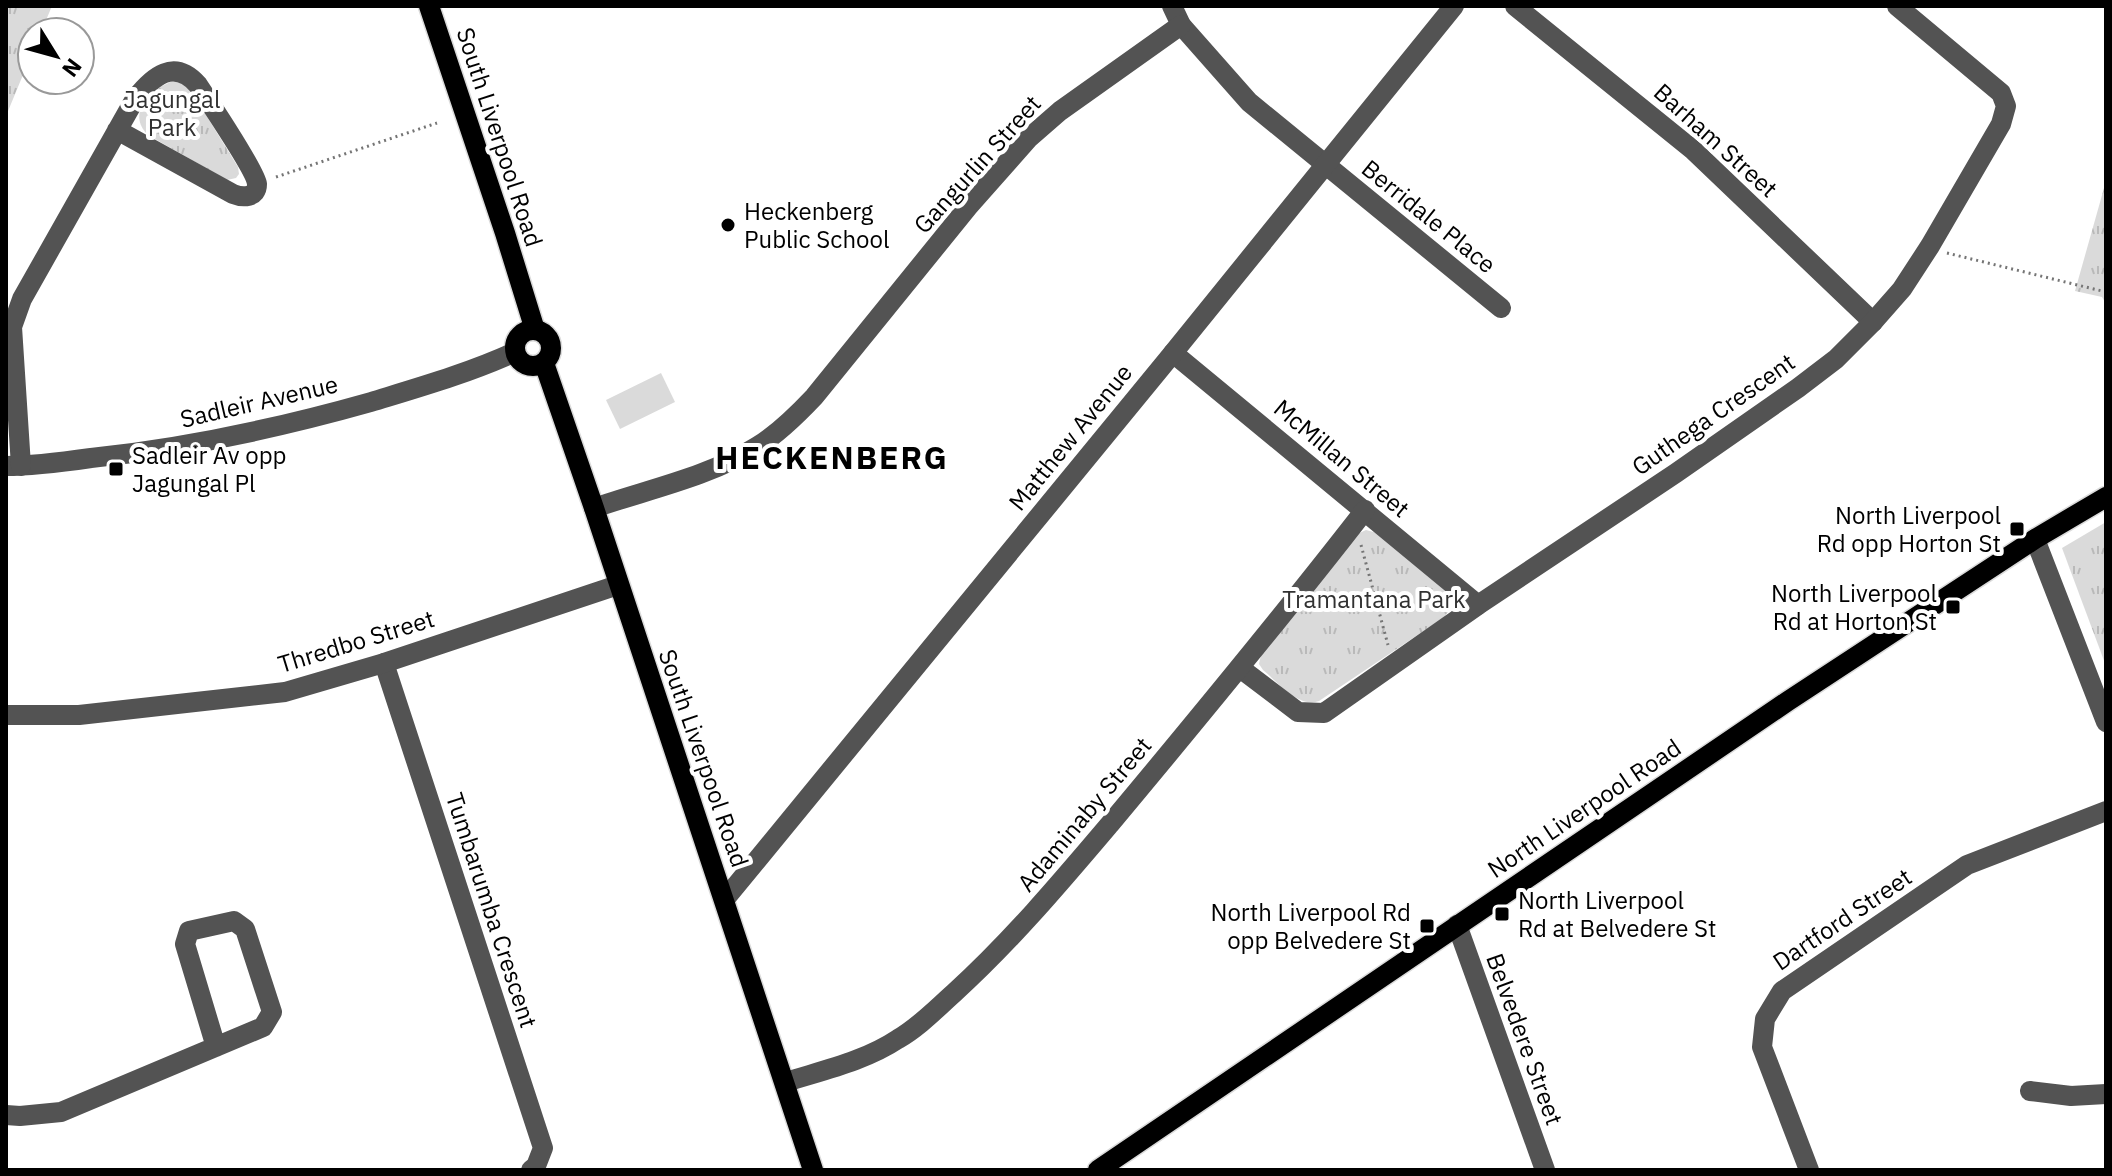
<svg xmlns="http://www.w3.org/2000/svg" width="2112" height="1176" viewBox="0 0 2112 1176" font-family="'IBM Plex Sans',sans-serif">
<style>
.grass{fill:url(#grass-tufts)}
.pitch{fill:#dadada}
.lines{fill:none;stroke-linecap:round;stroke-linejoin:round}
.major-casing{stroke:#dbdbdb;stroke-width:23}
.path{stroke:#757575;stroke-width:3;stroke-dasharray:2 4;stroke-linecap:butt}
.minor{stroke:#535353;stroke-width:20}
.major{stroke:#000;stroke-width:20}
.poi-dot{fill:#000;stroke:#fff;stroke-width:3}
.labels{text-anchor:middle;dominant-baseline:central;stroke-width:8;stroke-linejoin:round;paint-order:stroke}
.park-label{font-size:24px;fill:#313131;stroke:#fff}
.street-label{font-size:24px;fill:#000;stroke:#fff}
.poi-label{font-size:24px;fill:#000;stroke:#fff;text-anchor:start}
.district-label{font-size:32px;font-weight:bold;letter-spacing:2px;fill:#000;stroke:#fff}
</style>
<defs>
<pattern id="grass-tufts" width="24" height="20" patternUnits="userSpaceOnUse" patternTransform="scale(2)"><rect width="24" height="20" fill="#dadada"/><path d="M3 7l-1-3M5 7V3M7 7l1-3M15 17l-1-3M17 17v-4M19 17l1-3" fill="none" stroke="#b9b9b9"/></pattern>
</defs>
<rect width="100%" height="100%" fill="#fff"/>
<g class="grass">
<path d="M6,6H52L41,32H32V53L6,116Z"/>
<path d="M174,81L184,84L190,89L238,167L239,174L236,178L227,180L148,135C125,113 152,87 174,81Z"/>
<path d="M2106,181V304L2102,297L2075,291Z"/>
<path d="M2106,522V666L2062,548Z"/>
<path d="M1366,530L1381,534L1453,595C1453,605 1450,611 1443,618L1319,701C1298,708 1279,683 1263,670L1259,664L1262,650L1355,535Z"/>
</g>
<path class="pitch" d="M661,373L675,402L620,429L606,400Z"/>
<g class="lines">
<g class="major-casing">
<g id="major">
<path d="M429,6L505,233L535,330"/>
<circle cx="533" cy="348" r="18"/>
<path d="M544,363L594,508L813,1170"/>
<path d="M1098,1170L1788,701L2035,539L2106,497"/>
</g>
</g>
<g class="path">
<path d="M276,177L437,123"/>
<path d="M1947,253L2106,292"/>
<path d="M1361,545L1388,645"/>
</g>
<g class="minor">
<path d="M1172,6L1181,25L1249,102L1501,308"/>
<path d="M1515,6L1693,150L1873,322"/>
<path d="M1173,353L1478,605"/>
<path d="M6,466C34,466 63,462 91,458C186,448 279,428 371,402C420,387 469,373 515,352"/>
<path d="M21,466L12,327L22,299L135,99C153,76 174,58 198,85C208,100 256,172 257,184C257,198 243,198 233,194L117,130"/>
<path d="M594,508C649,489 709,477 758,446C779,433 797,415 814,397L968,207L1029,138L1060,111L1181,25"/>
<path d="M2035,539L2106,722"/>
<path d="M384,663L543,1148L536,1166L531,1170"/>
<path d="M1240,668L1298,712L1324,713L1478,605L1676,473L1798,388L1836,359L1873,322L1902,289L1930,246L2001,124L2006,106L2001,93L1897,6"/>
<path d="M6,715H79L285,692L384,663L618,585"/>
<path d="M725,899L1173,353L1454,6"/>
<path d="M1457,925L1545,1170"/>
<path d="M786,1082C824,1070 865,1061 898,1039C919,1027 936,1009 954,993C1011,941 1060,883 1110,824C1196,721 1282,617 1365,510"/>
<path d="M2030,1091L2071,1096L2106,1094"/>
<path d="M6,1115L20,1116L61,1112L263,1027L272,1012L245,929L234,921L189,931L185,944L216,1047"/>
<path d="M1809,1170L1762,1047L1765,1019L1782,991L1967,865L2106,811"/>
</g>
<use href="#major" class="major"/>
</g>
<g class="poi-dot">
<circle cx="728" cy="225" r="8"/>
<rect x="108" y="461" width="16" height="16" rx="4"/>
<rect x="2009" y="521" width="16" height="16" rx="4"/>
<rect x="1945" y="599" width="16" height="16" rx="4"/>
<rect x="1494" y="906" width="16" height="16" rx="4"/>
<rect x="1419" y="918" width="16" height="16" rx="4"/>
</g>
<g class="labels">
<g class="park-label">
<text x="172" y="99">Jagungal<tspan x="172" dy="28">Park</tspan></text>
<text x="1374" y="599">Tramantana Park</text>
</g>
<g class="street-label">
<text transform="translate(500 137) rotate(72)">South Liverpool Road</text>
<text transform="translate(1716 140) rotate(42)">Barham Street</text>
<text transform="translate(977 164) rotate(-48)">Gangurlin Street</text>
<text transform="translate(1429 216) rotate(39)">Berridale Place</text>
<text transform="translate(259 401) rotate(-13)">Sadleir Avenue</text>
<text transform="translate(1713 414) rotate(-35)">Guthega Crescent</text>
<text transform="translate(1070 437) rotate(-51)">Matthew Avenue</text>
<text transform="translate(1342 458) rotate(40)">McMillan Street</text>
<text transform="translate(356 641) rotate(-17)">Thredbo Street</text>
<text transform="translate(704 758) rotate(71)">South Liverpool Road</text>
<text transform="translate(1584 808) rotate(-34)">North Liverpool Road</text>
<text transform="translate(1084 814) rotate(-50)">Adaminaby Street</text>
<text transform="translate(492 910) rotate(72)">Tumbarumba Crescent</text>
<text transform="translate(1842 919) rotate(-34)">Dartford Street</text>
<text transform="translate(1525 1039) rotate(70)">Belvedere Street</text>
</g>
<g class="poi-label">
<text x="744" y="211">Heckenberg<tspan x="744" dy="28">Public School</tspan></text>
<text x="132" y="455">Sadleir Av opp<tspan x="132" dy="28">Jagungal Pl</tspan></text>
<text x="2001" y="515" text-anchor="end">North Liverpool<tspan x="2001" dy="28">Rd opp Horton St</tspan></text>
<text x="1937" y="593" text-anchor="end">North Liverpool<tspan x="1937" dy="28">Rd at Horton St</tspan></text>
<text x="1518" y="900">North Liverpool<tspan x="1518" dy="28">Rd at Belvedere St</tspan></text>
<text x="1411" y="912" text-anchor="end">North Liverpool Rd<tspan x="1411" dy="28">opp Belvedere St</tspan></text>
</g>
<g class="district-label">
<text x="832" y="457">HECKENBERG</text>
</g>
</g>
<rect width="2112" height="1176" fill="none" stroke="#000000" stroke-width="16"/>
<g transform="translate(56 56) rotate(127)"><circle r="38" fill="#ffffff" stroke="#999999" stroke-width="2"/>
<path d="M0-6L14 30L0 20L-14 30Z" fill="#000000"/>
<text y="-12" font-size="22" font-weight="bold" text-anchor="middle" fill="#000000">N</text>
</g>
</svg>
